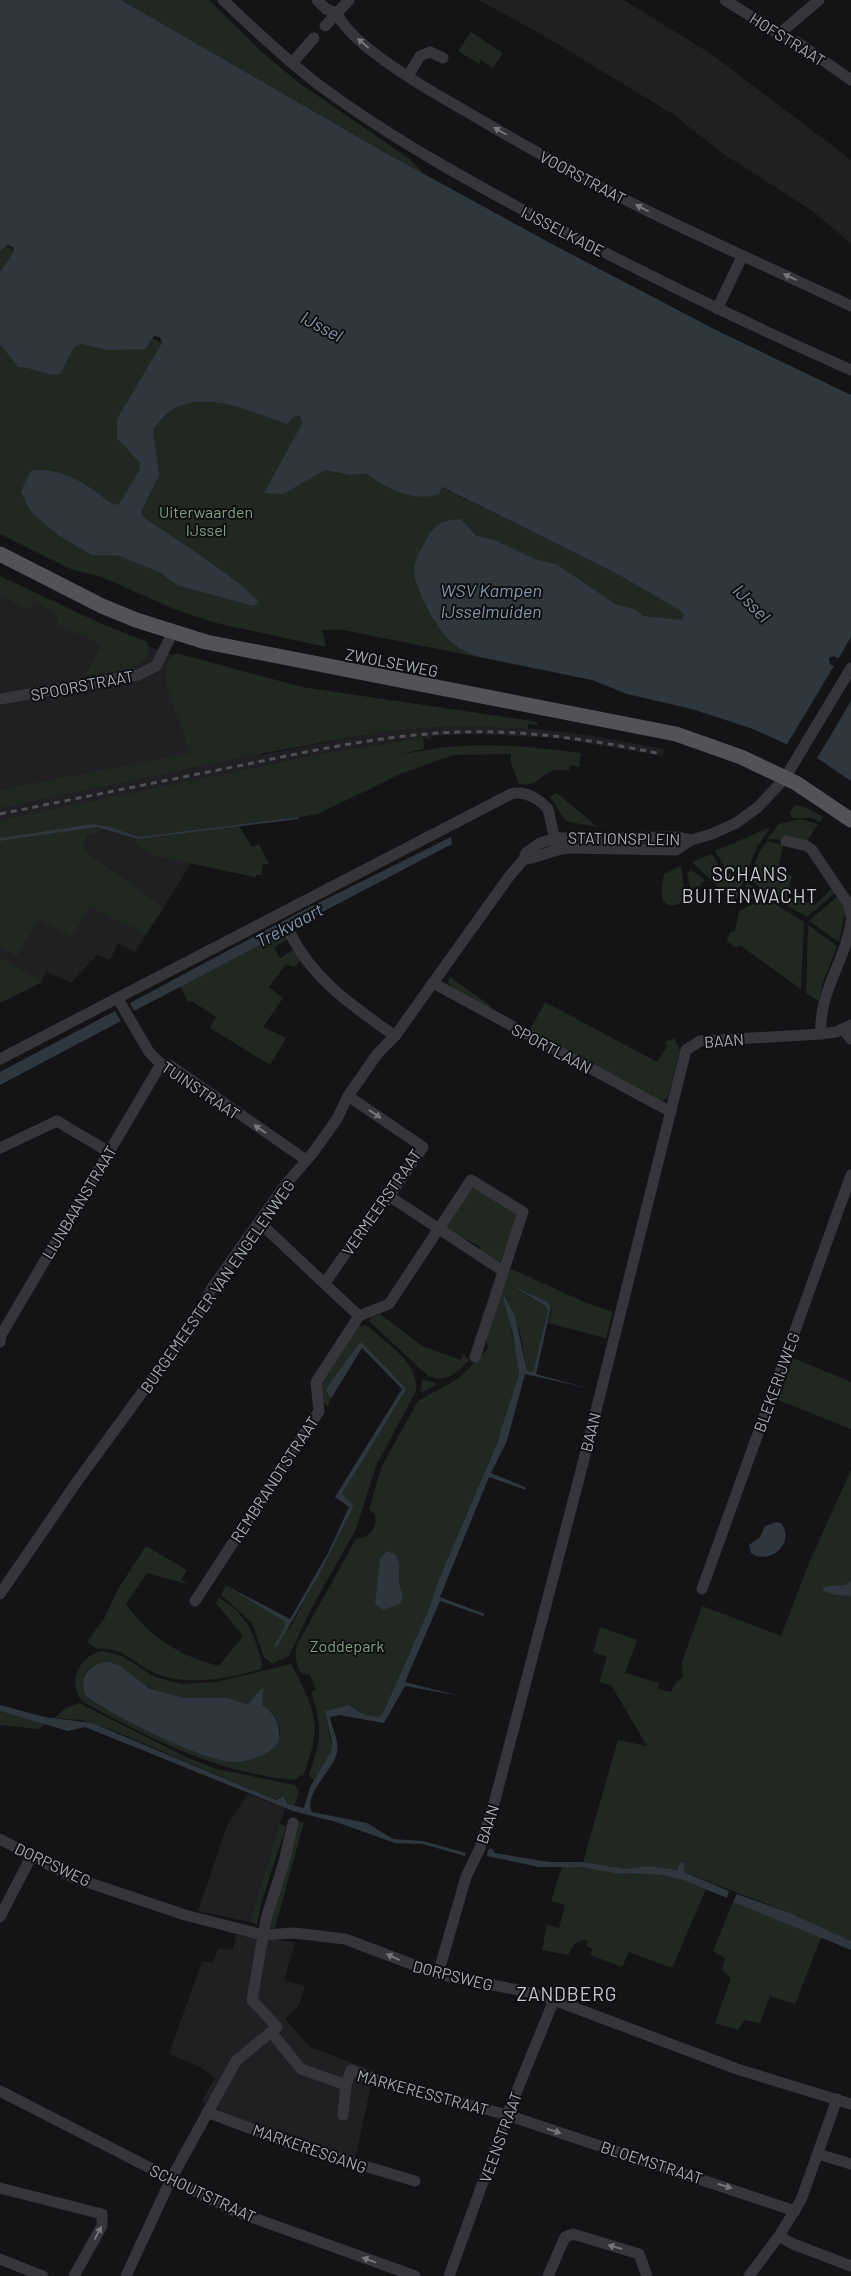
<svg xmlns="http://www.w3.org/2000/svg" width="851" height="2276" viewBox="0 0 851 2276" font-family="Barlow,sans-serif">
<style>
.built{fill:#202023}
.green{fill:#212822;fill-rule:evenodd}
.water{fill:#2e363e}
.pier{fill:#141416}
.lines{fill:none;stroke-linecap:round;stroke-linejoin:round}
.minor{stroke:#36363a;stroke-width:11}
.major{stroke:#525359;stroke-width:15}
.rail{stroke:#4f5055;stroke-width:3;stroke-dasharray:6 5;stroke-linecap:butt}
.oneway{fill:#74767e}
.labels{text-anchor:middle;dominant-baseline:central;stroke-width:4;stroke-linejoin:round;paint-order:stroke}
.street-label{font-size:16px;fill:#a7abb5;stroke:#0f0f11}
.park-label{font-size:16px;fill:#7f9f83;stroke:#0f0f11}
.water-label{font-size:18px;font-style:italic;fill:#8096ae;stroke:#0f0f11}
.quarter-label{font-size:19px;letter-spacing:1px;fill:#c8cad1;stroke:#0f0f11}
</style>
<rect width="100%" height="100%" fill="#141416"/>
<g class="built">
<path d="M479,0H624L714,56L851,160V244L814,212L725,155L674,115L546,37Z"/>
<path d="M0,581L136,642L201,664L261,755L386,731L458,726L536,729L587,735L664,749L663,756L556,738L471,734L431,736V741L423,737L396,741L251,769L135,952L118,943L110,960L97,955L71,983L47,972L40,982L0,1000Z"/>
<path d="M248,1794L285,1808L250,1922L198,1911L227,1826Z"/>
<path d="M236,1935L295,1942L284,1980L305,1986L298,2007L285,2019L310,2047L374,2071L355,2160L267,2131L201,2102L215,2078L200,2067L169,2054L202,1961L212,1963L219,1948L233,1950Z"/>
</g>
<g class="green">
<path d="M121,0H209L264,54L299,83L411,160L426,176Z"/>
<path d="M471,32L503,53L493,68L481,60L479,64L458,51Z"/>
<path d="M0,242L154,339L295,415L617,574L820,688L758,729L597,681L343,630H322L326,647L216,623L174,609L102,577L73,570L0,534Z"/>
<path d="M0,576L102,624L147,642C156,671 106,672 86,675L102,645L56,624L59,615L35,601L28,610L2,596L0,599Z"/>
<path d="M176,653L302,687L519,719L537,722V725L528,724V729L458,726L386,731L238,758L0,808V790L190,753C185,726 149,672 176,653Z"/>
<path d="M423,737L424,749L391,756C405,754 418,751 432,749C481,741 533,747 581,753L579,767L570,765L569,771C538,765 545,788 519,784L511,763V754L453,755L400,774L318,814L298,817L139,837L109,827L93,824L0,838V820L324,754Z"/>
<path d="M557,793L596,826L601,828L566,821L550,797Z"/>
<path d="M795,805L805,807L823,817L820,822L812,818H792L790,812Z"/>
<path d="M800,819L818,824L807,841L767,839L779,824Z"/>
<path d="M239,826L252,847L259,844L269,864L262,865V875H256V877H254L156,856L144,850L135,842L136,840Z"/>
<path d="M771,827L757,847L745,876L725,868L715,851Z"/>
<path d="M87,828H103L99,833L86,835L83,850L164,908L146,934L90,907L72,936L38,919L17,956L0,947V841Z"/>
<path d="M767,841L783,845L778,872L792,876L787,897L816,904L832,888L835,893L807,917L769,895L749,879L760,851Z"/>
<path d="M712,854L722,871L744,880L737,898L732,900L692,862Z"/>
<path d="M681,866L685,897L679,904C656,911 662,887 664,874Z"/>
<path d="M690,869L705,880L699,886L691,889L687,875Z"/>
<path d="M747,882L761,894L741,903Z"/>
<path d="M838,896L845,913L839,942L809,921Z"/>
<path d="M765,898L804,922L801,989L741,946L734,947L727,941L730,932L735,931L739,911Z"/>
<path d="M808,925L837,946L822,985L819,1001L806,993Z"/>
<path d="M286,931L289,938L274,948L280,958L294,949L300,961L294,967L286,964L269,987L283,998L263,1027L286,1038L270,1065L210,1028L216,1017L192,1001L188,1002L180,986Z"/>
<path d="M0,958L43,982L0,1003Z"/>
<path d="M450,977L492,1007L490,1008L451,988L448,982Z"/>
<path d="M545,1002L657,1062L667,1046L665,1042L674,1038L680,1050L668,1097L662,1101L530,1030Z"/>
<path d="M475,1187L517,1215L500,1262L481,1253L480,1247L467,1239L462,1240L446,1230V1225L470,1188Z"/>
<path d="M512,1269L584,1302L613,1312L606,1338L548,1323L552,1309L549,1304L508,1285L544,1305L548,1310L533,1372L527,1371L520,1332L506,1295H503L517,1355L519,1374L500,1435L439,1579L429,1609L382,1715L379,1717L365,1715L348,1705L325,1711L332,1748L329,1757L314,1781L309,1775C321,1741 323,1727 311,1692L316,1689L310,1675L301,1673C296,1664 294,1656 297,1645L356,1539C369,1538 378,1528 375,1515L369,1509L382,1466L418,1401L459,1378L489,1348L484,1338L508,1270Z"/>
<path d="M380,1314L422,1346L461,1360L463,1354L469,1360C457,1374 446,1383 428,1376L369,1321L371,1317Z"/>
<path d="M366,1325C385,1342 419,1362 416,1391L376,1466L356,1529L311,1609L289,1656L272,1664L264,1657L252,1623L221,1595L226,1585L285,1622L289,1629L326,1562L354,1506L342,1494L406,1390L405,1386L359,1343L327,1389L332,1397L327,1407L322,1399L319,1383L357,1327Z"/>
<path d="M793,1358L851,1382V1429L778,1400Z"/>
<path d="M422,1379L435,1383L436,1385L421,1392Z"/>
<path d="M851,1470V1941L790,1913L684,1872L685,1862L681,1861L677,1870L649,1866L626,1869L583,1862L618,1740L647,1746L611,1685L599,1682L607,1657L593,1652L600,1627L637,1640L625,1673L659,1683L658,1689L671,1692L674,1685L683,1677L682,1662L702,1606L781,1636L809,1563Z"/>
<path d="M146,1546L187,1570L181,1579L187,1584L147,1573L126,1604C150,1638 180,1656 219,1666L243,1636L216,1603L219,1598C240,1609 252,1627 258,1650C260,1656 263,1662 261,1669C229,1679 188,1686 157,1674C136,1666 122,1645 97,1649L87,1642L105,1617L118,1589Z"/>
<path d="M103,1651L122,1656L155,1677L182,1684L216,1682L291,1664C316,1712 323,1724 303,1776L300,1775L296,1780C220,1774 151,1739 85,1703C65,1686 79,1654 103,1651ZM119,1666C137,1684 160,1696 185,1698C208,1700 226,1697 248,1704L264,1689L262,1704C306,1737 259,1768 221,1760C200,1755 181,1744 161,1735C136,1723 109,1712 86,1696L84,1675L90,1667Z"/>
<path d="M79,1703L184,1756L216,1769L295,1785L299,1792L294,1807L285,1802L286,1798L281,1796L276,1800L119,1733L82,1720L54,1718L66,1708Z"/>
<path d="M0,1711L40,1722L44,1724L40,1729L0,1725Z"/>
<path d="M296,1822H304L275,1928L267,1926Z"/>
<path d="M280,1823L286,1827L261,1903L257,1924L250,1922Z"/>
<path d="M562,1867H582L627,1874L661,1875L683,1880L706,1889L672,1968L629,1952L622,1967L590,1955L593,1949L586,1946L588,1941L583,1940L574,1944L568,1955L542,1950L547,1925L559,1928L565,1905L551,1901Z"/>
<path d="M733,1902L822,1936L795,2004L770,1996L760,2023L745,2020L738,2030L715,2023L731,1978L722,1970L725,1958L713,1951Z"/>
</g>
<g class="water">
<path d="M0,0H121L391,156L550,243L716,330L851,395V666L834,656L829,658L830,664L851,676V781L817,758L753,729L692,709L627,694L592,680L476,656C467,652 458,648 450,641C439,632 412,584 414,570C415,560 420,551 425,542C434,525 441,520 461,519L476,536L495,540L537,560L556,564L615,604L634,609L643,616L681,620L684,615L680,610L617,574L442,487L439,494C416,503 384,488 366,473L351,475L325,470L283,494L264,493L303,422L299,416L293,417L288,424C255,414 210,390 175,408C166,412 159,422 153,429L159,475L141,512L143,517L197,553L240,584L259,602L254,606L179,586L159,572L117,555H92L61,537L36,517L28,507L21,491L31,471C48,466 74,477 89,487C99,493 105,500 115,505L120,503L139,471L140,463L117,438V419L162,343L160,337L154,336L145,349L108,350L80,344L74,347L60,374C47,377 32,366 18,367L0,344V272L14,252L13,247L8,245L0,251Z"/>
<path d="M298,817L299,819L138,839L97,827L0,841V838L93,824L109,827L139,837Z"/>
<path d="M451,837L452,844L134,1011L130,1003L296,914Z"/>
<path d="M115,1011L121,1021L0,1085V1072Z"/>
<path d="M508,1284L547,1302L551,1307L536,1374L587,1388L525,1374L507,1441L491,1473L525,1487L526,1490L489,1477L440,1597L485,1614L483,1616L440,1601L405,1682L460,1696L405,1686L384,1723L339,1715L330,1717C332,1730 341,1742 336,1756C331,1771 303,1796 312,1812L367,1823L393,1839L423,1841L466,1853L465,1856L423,1844L395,1843L336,1822L293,1811L85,1727L68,1731L0,1711V1705L45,1717L92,1723L276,1800L284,1796L287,1804L304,1808L310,1787L331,1752L332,1743L325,1711L348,1705L365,1715L379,1717L382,1715L429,1609L439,1579L497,1443L519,1374L513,1334L503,1299L504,1294L515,1316L527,1371L533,1372L548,1310L544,1305Z"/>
<path d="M359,1343H362L405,1387L406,1390L342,1494L354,1506L318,1577L276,1648L274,1646L285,1626V1622L229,1587L290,1619L329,1551L349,1507L335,1497L402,1389L362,1348L332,1397L329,1396L326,1389Z"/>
<path d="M776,1522L781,1523C796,1543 770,1566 751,1553L749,1545L760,1537L765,1526Z"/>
<path d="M387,1551L395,1554C402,1565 398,1570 399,1581C399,1591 406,1594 400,1604L383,1610L375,1604L380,1559Z"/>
<path d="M851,1581V1596L835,1595L822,1590L824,1587L846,1585Z"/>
<path d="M108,1662L120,1666L150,1689L184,1698H226L248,1704L261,1689H264L262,1704C273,1713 280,1721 279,1736C279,1744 273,1749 266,1753C256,1759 244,1762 233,1762C200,1760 114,1716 86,1696C78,1677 89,1663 108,1662Z"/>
<path d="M491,1848L495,1853L549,1862H583L626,1869L649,1866L677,1870L681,1861L685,1863L684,1872L729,1891L727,1898L683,1880L661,1875L615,1873L582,1867H539L487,1856L488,1850Z"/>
<path d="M737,1894L790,1913L851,1941V1950L733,1902Z"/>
</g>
<g class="pier">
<path d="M851,637V669L837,661Z"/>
<path d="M835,664L851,673V701L816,760L786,746Z"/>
</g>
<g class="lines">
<g class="minor">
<path d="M223,0C254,29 285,59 319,85C396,142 481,188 565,232C659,281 754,327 851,370"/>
<path d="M317,0L326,9L337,13"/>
<path d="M725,0L779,34L797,42L851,80"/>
<path d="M337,13C350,45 430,91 462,109C523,145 585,180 648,211C715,244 784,274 851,306"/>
<path d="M325,26L349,0"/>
<path d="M779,34L819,0"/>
<path d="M292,63L314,38"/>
<path d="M408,76L420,56L430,52L443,58"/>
<path d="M717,309L742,257"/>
<path d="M0,699L138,675L156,666L173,632"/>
<path d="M786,841L807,846L812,850L847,902L851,915"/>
<path d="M524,859C537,859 552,849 569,848L676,850L691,840L712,834L736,823L758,807L785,778L851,668"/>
<path d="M290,933C313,980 354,1007 395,1036"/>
<path d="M433,983L671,1112"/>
<path d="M118,999L149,1052L161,1064L171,1066L188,1078L306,1160"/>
<path d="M843,1029L851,1039"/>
<path d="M821,1034C818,993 846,960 851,921"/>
<path d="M0,1059L511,794C525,790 539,799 548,809L557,849"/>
<path d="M0,1148L57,1121L109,1152"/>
<path d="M389,1196L503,1271"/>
<path d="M259,1222L359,1316"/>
<path d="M325,1283L379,1205L386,1201L423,1147L348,1096"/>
<path d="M359,1316L389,1304L471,1180L523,1212L475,1357"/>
<path d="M0,1342L1,1335L161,1064"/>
<path d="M702,1589L851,1175"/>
<path d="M0,1594L76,1483L195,1320L212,1288L286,1184L312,1154L337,1119L348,1096L378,1053L395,1036L508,878L524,859L526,853L540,843L556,838L676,837L691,840"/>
<path d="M195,1601L319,1411L316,1382L359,1316"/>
<path d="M0,1839L72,1877L185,1915L263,1935L294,1933L345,1939L438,1974L523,1991L554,2000L737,2069L851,2104"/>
<path d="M0,1917L32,1855"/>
<path d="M438,1974L466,1877L480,1848L495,1800L582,1467L686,1050L700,1041L821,1034L836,1032L851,1025"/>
<path d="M271,2032L301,2069L346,2085"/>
<path d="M0,2091L234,2211L415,2276"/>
<path d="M207,2112L294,2145L415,2181"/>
<path d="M343,2115L346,2085L351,2070L371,2078L507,2115L795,2211"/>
<path d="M818,2154L851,2164"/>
<path d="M0,2188L102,2214V2226L74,2276"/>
<path d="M779,2236L793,2244L851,2266"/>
<path d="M0,2259L43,2276"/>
<path d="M126,2276L171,2179L236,2061L277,2027L252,2000L266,1919L284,1862L293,1823"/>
<path d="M449,2276L507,2115L554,2000"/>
<path d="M548,2276L565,2237L573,2234L639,2254L647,2276"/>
<path d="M749,2276L779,2236L801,2200L837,2099"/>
</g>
<path class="major" d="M0,554L102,606L136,620L206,642L676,734L741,757L796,783L851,820"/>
<path class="rail" d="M0,814C79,798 158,782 238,766C311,751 386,734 462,732C528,730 592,740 657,753"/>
</g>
<defs><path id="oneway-solid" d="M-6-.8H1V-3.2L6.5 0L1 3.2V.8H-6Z" transform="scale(1.25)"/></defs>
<g class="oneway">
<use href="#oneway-solid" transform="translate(363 43) rotate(-139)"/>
<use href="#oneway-solid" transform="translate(500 131) rotate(-150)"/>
<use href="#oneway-solid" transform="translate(642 208) rotate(-153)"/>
<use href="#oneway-solid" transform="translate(790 277) rotate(-155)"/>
<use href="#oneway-solid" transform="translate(375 1114) rotate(34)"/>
<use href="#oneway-solid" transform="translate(260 1129) rotate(-146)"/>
<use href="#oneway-solid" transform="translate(393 1957) rotate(-155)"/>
<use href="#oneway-solid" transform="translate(554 2131) rotate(18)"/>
<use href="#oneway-solid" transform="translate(725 2186) rotate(18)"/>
<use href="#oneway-solid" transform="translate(98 2233) rotate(-62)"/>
<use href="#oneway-solid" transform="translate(615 2247) rotate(-164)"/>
<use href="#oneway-solid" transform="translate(369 2260) rotate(-160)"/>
</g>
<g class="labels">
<g class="street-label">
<text transform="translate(788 39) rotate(32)">HOFSTRAAT</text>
<text transform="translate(583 177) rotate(28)">VOORSTRAAT</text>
<text transform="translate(563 231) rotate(27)">IJSSELKADE</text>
<text transform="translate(392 662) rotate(11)">ZWOLSEWEG</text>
<text transform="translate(82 685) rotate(-11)">SPOORSTRAAT</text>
<text transform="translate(624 838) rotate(1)">STATIONSPLEIN</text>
<text transform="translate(724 1040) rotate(-4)">BAAN</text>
<text transform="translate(552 1048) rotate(28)">SPORTLAAN</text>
<text transform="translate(201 1090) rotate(34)">TUINSTRAAT</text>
<text transform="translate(79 1202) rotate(-59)">LIJNBAANSTRAAT</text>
<text transform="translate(381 1202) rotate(-55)">VERMEERSTRAAT</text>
<text transform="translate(217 1286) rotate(-55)">BURGEMEESTER VAN ENGELENWEG</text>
<text transform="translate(776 1382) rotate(-70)">BLEKERIJWEG</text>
<text transform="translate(590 1432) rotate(-76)">BAAN</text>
<text transform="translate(274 1479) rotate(-57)">REMBRANDTSTRAAT</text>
<text transform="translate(487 1824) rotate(-72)">BAAN</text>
<text transform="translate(53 1864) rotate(25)">DORPSWEG</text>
<text transform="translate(453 1975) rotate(14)">DORPSWEG</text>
<text transform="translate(423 2092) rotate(15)">MARKERESSTRAAT</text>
<text transform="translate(500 2137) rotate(-70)">VEENSTRAAT</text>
<text transform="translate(310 2148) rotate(19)">MARKERESGANG</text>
<text transform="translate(652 2162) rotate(18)">BLOEMSTRAAT</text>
<text transform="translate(203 2193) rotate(25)">SCHOUTSTRAAT</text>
</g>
<g class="park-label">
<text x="206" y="511">Uiterwaarden<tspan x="206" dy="18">IJssel</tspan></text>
<text x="347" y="1645">Zoddepark</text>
</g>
<g class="water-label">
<text transform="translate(322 326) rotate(28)">IJssel</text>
<text x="491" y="590">WSV Kampen<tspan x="491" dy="21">IJsselmuiden</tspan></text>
<text transform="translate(752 603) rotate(46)">IJssel</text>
<text transform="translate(289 925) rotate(-28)">Trekvaart</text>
</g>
<g class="quarter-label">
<text x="750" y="873">SCHANS<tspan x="750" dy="22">BUITENWACHT</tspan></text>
<text x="567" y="1993">ZANDBERG</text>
</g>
</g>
</svg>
